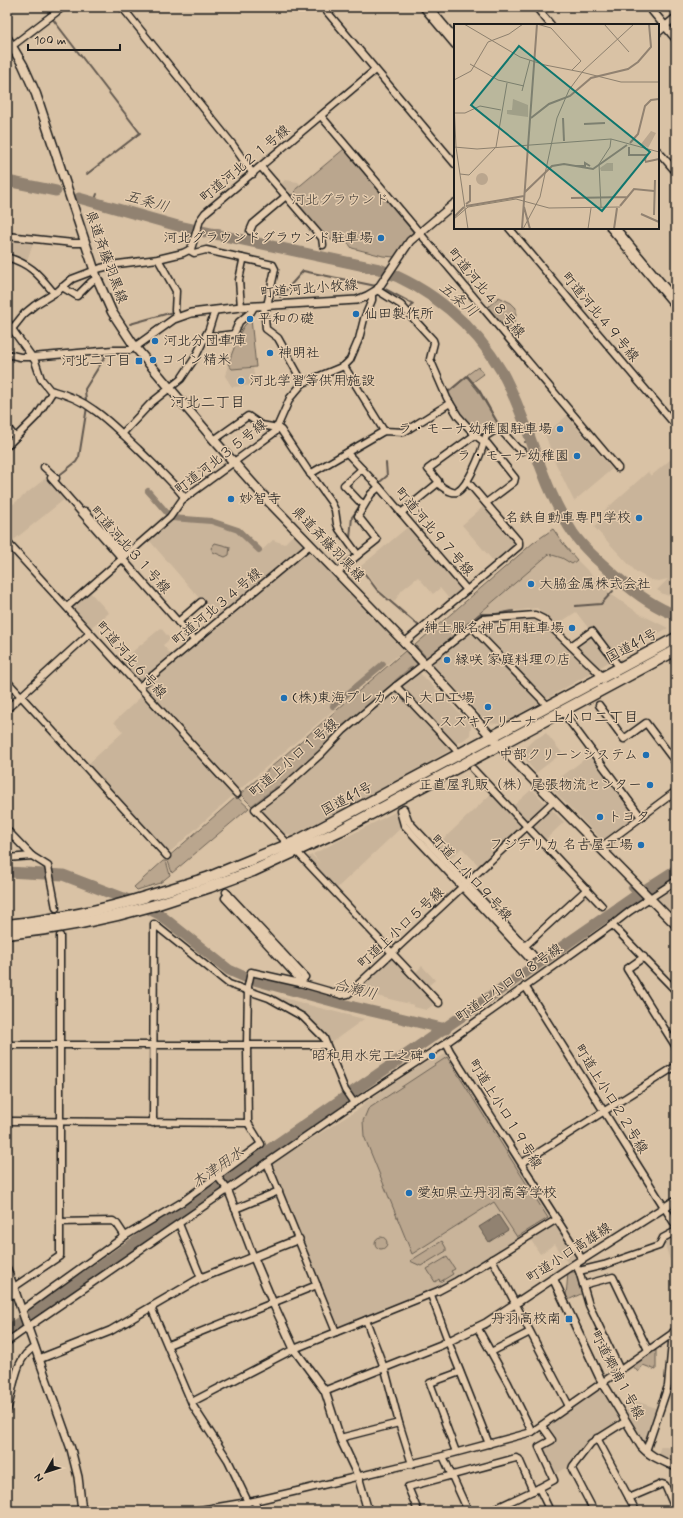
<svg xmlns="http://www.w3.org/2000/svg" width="683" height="1518" viewBox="0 0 683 1518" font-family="Mynerve,'Klee One',sans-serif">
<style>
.built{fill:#c9b49a}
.green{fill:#baa68e;stroke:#6b6155}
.water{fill:#918271;stroke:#62594f}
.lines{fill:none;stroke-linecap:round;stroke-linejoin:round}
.stream{stroke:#62594f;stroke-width:2}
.canal{stroke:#918271;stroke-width:6}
.river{stroke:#918271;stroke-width:11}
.minor-casing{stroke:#1c1c1c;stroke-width:9}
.tertiary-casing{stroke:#1c1c1c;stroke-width:10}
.secondary-casing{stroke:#1c1c1c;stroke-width:11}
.trunk-casing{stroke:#1c1c1c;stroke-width:13}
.minor{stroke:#e5ccae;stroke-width:6}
.tertiary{stroke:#e5ccae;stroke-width:7}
.secondary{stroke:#e5ccae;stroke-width:8}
.trunk{stroke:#e5ccae;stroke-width:10}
.trunk-bridge-casing{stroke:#1c1c1c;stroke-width:13;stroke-linecap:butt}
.trunk-bridge{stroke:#e5ccae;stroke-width:10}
.poi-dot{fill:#1f6fb2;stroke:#e5ccae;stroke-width:1.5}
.labels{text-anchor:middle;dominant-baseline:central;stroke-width:3;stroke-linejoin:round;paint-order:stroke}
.street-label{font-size:14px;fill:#1c1c1c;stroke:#e5ccae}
.park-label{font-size:14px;fill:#443e38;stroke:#e5ccae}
.poi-label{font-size:14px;fill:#1c1c1c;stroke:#e5ccae;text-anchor:start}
.water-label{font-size:15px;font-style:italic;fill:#45403a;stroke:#e5ccae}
.neighbourhood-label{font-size:15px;fill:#1c1c1c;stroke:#e5ccae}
.inset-river{fill:none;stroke:#918271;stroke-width:2}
.inset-road{fill:none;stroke:#8d806e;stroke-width:1}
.view{fill:#0f766e;fill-opacity:0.15;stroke:#0f766e;stroke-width:2}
.inset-edge{fill:none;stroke:#1c1c1c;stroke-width:2}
</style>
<rect width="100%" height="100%" fill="#d9c2a5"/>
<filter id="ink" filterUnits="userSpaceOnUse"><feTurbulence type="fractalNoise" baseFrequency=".025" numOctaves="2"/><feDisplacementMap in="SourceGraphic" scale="8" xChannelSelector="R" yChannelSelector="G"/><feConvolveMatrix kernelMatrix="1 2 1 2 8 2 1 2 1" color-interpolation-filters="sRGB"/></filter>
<g filter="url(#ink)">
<g class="built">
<path d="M285,180L298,182L301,185L296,189L295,194L290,195L281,184Z"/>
<path d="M7,238L34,241L26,263L7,255Z"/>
<path d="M228,364L232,369L253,367L255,385L232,387L225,376Z"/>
<path d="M567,416L612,469L574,501L555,462L545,434Z"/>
<path d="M676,455V598L663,594L657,590L668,579L659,581L651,580L636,572L594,527L600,522L605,510L648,472L651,476Z"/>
<path d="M47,477L66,498L10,543L7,540V509Z"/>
<path d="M484,506L516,543V545L495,563L462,525Z"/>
<path d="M172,520L212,522L238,531L260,552L273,540L284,544L294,534L306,546L280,568L278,567L218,620L149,540Z"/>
<path d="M409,526L462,588V591L450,600L440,588L433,594L418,577L402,590L394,602L379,590L366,572L353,582L348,577Z"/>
<path d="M309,548L404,650L238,791L171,851H167L87,765L123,732L114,722L146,692L143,688Z"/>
<path d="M549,554L562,558L572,564L577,560L612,595L640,614L668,628L615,658L593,627L589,629L576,612L555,626L537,608L496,613H479Z"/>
<path d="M89,591L109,613L89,629L72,610L71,607Z"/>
<path d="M529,619L543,623L591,670V673L546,699L544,698L478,629V626L482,623Z"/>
<path d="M161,628L170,639L163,645L173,657L141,683H138L120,662Z"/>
<path d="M469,634L474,635L539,701L538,704L500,724L488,723L434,666V662Z"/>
<path d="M589,636L593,637L610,661L599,668H597L578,649V644Z"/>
<path d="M418,671L471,725L470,735L461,742L460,741L451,747L452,749L391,784L291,836L289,834L283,836L259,809L338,739Z"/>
<path d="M546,733L562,753L536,773L527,762L525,756L526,747L532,741Z"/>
<path d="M590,755L634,814V817L604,840H602L549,786Z"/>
<path d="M532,789L546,804L526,822L512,807Z"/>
<path d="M493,792L523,823L522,826L479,866L462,848L448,861L435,847Z"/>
<path d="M550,808L564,822L544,841L530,827Z"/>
<path d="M399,810L403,826L336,889L307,857L312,855L320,863L313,854Z"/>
<path d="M676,883V917L656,896Z"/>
<path d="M391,958H393L436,1003L426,1010L414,1007V1005L356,991Z"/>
<path d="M422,966L435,980L428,986L415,973Z"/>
<path d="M267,993L316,1007L364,1019L332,1042L321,1029L302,1012Z"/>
<path d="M448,1052L553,1218L452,1281L426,1294L339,1329L337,1328L270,1165L362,1107L363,1104L413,1070L429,1061H434Z"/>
<path d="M554,1222L576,1256L567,1262L555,1244L540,1254L529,1237Z"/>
<path d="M676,1232V1258L670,1260L663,1239Z"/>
<path d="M676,1288V1315L673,1309L671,1296L672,1290Z"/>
<path d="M599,1387L602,1388L620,1418L613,1423L612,1425L593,1437L568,1467L554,1475L541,1447L554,1441L545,1426Z"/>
<path d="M633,1400L659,1409L647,1447L626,1413Z"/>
<path d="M661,1446L672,1448L669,1459L658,1454Z"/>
</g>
<g class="green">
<path d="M344,149L413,232C412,237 399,250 395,257L383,256L352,248L348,243L327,239L290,195L295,194L296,189Z"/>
<path d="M499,297L511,303L516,308C516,319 516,323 507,330L488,307Z"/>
<path d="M251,319L256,367L232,369L228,364L234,348L235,333L236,331L240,333L244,326Z"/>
<path d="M478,367L484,374L473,382L467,375Z"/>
<path d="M467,377L478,391L499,426L485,434H478L460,416L448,393Z"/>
<path d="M553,529L565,546L577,560L572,564L562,558L549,554L427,658L415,645L533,543Z"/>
<path d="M215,543L230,547L229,555L225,557L213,552L211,548Z"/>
<path d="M405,651L418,665L352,719L318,753L281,786L253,807L240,794Z"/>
<path d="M235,798H238L249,808L172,873L167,858Z"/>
<path d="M163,861H166L170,875L160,883L137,890L134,887Z"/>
<path d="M447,1057L548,1218L517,1237L494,1202L412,1254L364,1136L363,1121L368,1109Z"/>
<circle cx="381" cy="1243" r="6"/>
<path d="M442,1241L446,1248V1251L421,1266L410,1261Z"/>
<path d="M447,1257L455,1269L451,1271L453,1274L440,1282L439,1279L435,1282L427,1269Z"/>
<path d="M568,1272H577L583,1293L568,1300L566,1297Z"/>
<path d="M656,1348V1370L643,1365L638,1372L632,1365Z"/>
</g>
<path class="water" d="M498,1215L508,1230L489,1242L479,1227Z"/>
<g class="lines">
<g class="stream">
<path d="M56,7L48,13L140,133L87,174"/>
<path d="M94,202L97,194"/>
<path d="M385,289L413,304L410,309L430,332"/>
<path d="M280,297L303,271L376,286"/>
<path d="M130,324L173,312"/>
<path d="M435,349L433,359L448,392L467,376L479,390L500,427"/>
<path d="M86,402L85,389L108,352"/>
<path d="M525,442L531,441"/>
<path d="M57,477L76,462L79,457L87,407"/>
<path d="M350,538L352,517L355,513L368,492L387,476L386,463"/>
<path d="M365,574L377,590L419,626"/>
<path d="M617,588L622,581"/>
<path d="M575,606L601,604L613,591"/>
<path d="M444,644L480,614H496L513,611"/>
<path d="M532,958L537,965"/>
</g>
<g class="canal">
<path d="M148,491L168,514"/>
<path d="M172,518L211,521L238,530L259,550"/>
<path d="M397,682L411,670"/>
<path d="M333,706L383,664"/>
<path d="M255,806L277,789"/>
<path d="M631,888L643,901"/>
</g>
<g class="river">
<path d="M7,181L56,191"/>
<path d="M79,198L178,226L379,269C431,288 474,324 502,372C530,423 540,484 573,533C585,550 602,564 618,578C635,593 654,607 676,615"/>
<path d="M7,872L63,875L139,904L159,914L229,970L247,978L354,1007L446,1029"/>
<path d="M7,1331L637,895L676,870"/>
</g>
<g class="minor-casing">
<g id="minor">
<path d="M122,7L233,145L253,174"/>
<path d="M323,7L455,164"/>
<path d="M423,7L455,45"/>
<path d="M429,7L455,38"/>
<path d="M536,7L551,25"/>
<path d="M665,26L676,17"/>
<path d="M12,46L63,7"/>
<path d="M321,116L618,468"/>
<path d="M658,151L676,172"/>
<path d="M261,167L322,238L323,245"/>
<path d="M509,228L672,421"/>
<path d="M610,228L676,307"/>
<path d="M616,228L676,300"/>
<path d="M250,231L253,224L286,196"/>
<path d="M7,236L73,243H85"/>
<path d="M189,250L194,253L206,250L242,258L243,261L239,280L241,307"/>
<path d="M7,257C32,265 38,274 54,293"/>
<path d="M242,258L273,265L275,269L267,306"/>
<path d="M158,259L176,291L175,310L177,317"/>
<path d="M62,287L77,296L91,282L97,278"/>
<path d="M377,290L401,305L433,340L434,343L430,359L447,398L458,416L475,435L484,442C481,454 468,486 457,492C452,494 441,487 438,483"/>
<path d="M264,306L266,329L278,338L303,383"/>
<path d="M7,322L35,361L41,379L50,390C65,394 81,400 94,410C110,421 124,436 138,449C154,465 171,480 185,498"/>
<path d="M12,329L24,314L35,305L58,291L72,279L101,268L118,264L158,259L183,253L191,249L200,220L205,213L375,70"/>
<path d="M206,335L218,336L234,334L239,322L251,312L254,307"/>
<path d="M7,354L20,357H32L113,350H130L135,347"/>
<path d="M344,366L384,431"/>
<path d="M7,427L15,437"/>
<path d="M122,434L151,403L181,379L195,358L209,329L215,310"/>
<path d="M214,440L248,416L261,425L278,428L281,430L307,469L331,502L335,510L337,524L339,529L358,555L337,573"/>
<path d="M7,446L37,416L53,391"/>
<path d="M347,453L379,487"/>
<path d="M44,467L56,478"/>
<path d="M362,469L344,485L359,501L364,504"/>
<path d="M310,474L384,431L404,432L450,403"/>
<path d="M54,476L51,478L195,641"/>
<path d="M486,503L514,482L515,478L487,443L484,442L486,436L499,428L517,448L522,451"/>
<path d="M85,511L125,556"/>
<path d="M401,513L438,483V481L428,469L475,435"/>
<path d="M7,542L237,794"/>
<path d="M358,555L377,540L358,516L371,494L379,487L467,590"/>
<path d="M67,607L170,517L182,500L275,432L290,398L303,383L344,366L350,360L359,339L364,319L372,300V294"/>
<path d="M178,622L201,602"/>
<path d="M472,627L548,706"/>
<path d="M404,643L519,546V542L467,481"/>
<path d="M571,646L592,631L620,668"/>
<path d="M7,681L167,856"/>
<path d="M396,686L460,754"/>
<path d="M139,687L310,545"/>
<path d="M599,705L624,739L646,723L676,763"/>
<path d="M7,709L90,633"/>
<path d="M562,711L641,817"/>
<path d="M473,769L602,906"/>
<path d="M404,809L409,822L533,955"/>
<path d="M400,811L404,825L529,958"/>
<path d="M7,830L32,856L48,866L56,908"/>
<path d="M289,845L255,809L282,789L321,754L344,730L396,686L482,619L535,615L543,619L603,677"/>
<path d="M601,847L676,791"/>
<path d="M297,852L439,1003"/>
<path d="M7,858L32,856"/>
<path d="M226,892L305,977L300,983"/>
<path d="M228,894L225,898L301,981"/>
<path d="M612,925L676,991"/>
<path d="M525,946L587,889"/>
<path d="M644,957L627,969L676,1047"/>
<path d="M525,986L676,1226"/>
<path d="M446,1043L450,1051L582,1259"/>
<path d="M7,1045H326"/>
<path d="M7,1121L248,1123"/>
<path d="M153,1123L154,924L229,984L269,998L303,1017L324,1038L345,1090L354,1103"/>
<path d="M267,1163L336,1332"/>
<path d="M522,1163L676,1066"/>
<path d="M217,1176L228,1190L254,1258"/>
<path d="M235,1209L279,1191"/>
<path d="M59,1222L113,1221L117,1224L125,1236L182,1202L261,1144L248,1123L247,1046L248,986L251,972L300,983L342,995L348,994L554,801"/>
<path d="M179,1224L201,1278"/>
<path d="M492,1259L569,1406"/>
<path d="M575,1264L579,1271L589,1305L620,1370"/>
<path d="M579,1271L604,1265L659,1246L663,1238L676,1231"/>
<path d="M583,1285L613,1277L648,1350"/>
<path d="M14,1287L60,1256V936"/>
<path d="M431,1295L450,1346L489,1444"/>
<path d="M7,1297L16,1293"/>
<path d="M151,1307L193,1406L228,1460L248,1502L243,1511"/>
<path d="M22,1310L125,1236"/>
<path d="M366,1320L386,1373L399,1423L412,1464"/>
<path d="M477,1327L508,1383L532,1432L676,1331"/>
<path d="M7,1342L28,1327L354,1103L446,1043L612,925L630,911L676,881"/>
<path d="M168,1345L317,1285"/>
<path d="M491,1352L530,1332"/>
<path d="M192,1402L294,1349L438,1291L455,1282L557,1219"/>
<path d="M7,1410C14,1391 14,1357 35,1347"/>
<path d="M340,1438L399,1423"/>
<path d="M597,1438L636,1511"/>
<path d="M646,1451L668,1386L673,1332"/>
<path d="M456,1452L430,1383L460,1372"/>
<path d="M443,1456L468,1511"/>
<path d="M539,1488L554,1480L539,1447L552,1440L542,1426"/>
<path d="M629,1498L662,1484L665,1485L676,1511"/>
<path d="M254,1501L259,1511"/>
<path d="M194,1511L254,1501L306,1489L443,1456L532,1432"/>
<path d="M418,1511L408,1487L516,1458L519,1459L533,1491"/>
<path d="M490,1511L539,1488L550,1511"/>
<path d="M594,1511L572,1469L573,1466L591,1443L626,1421"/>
</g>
</g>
<g class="tertiary-casing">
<g id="tertiary">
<path d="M649,7L676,39"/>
<path d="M658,32L665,26"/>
<path d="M135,347L174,319L191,313L241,307L357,300L367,296L377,290L410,241L455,203"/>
<path d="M254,1258L273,1303L294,1349L325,1391L340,1438L358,1476L368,1511"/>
<path d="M7,1269L71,1449L78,1477L82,1511"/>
<path d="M553,1278L600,1378L641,1446C650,1457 663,1461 676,1467"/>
<path d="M39,1359L110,1331L201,1278L299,1239"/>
<path d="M325,1391L441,1345L486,1323L575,1264L676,1200"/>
</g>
</g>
<g class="secondary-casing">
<path id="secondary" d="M7,38L23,65L36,94L97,278L112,312L135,347L214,440L269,502L409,647L499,745L676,925"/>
</g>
<g class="trunk-casing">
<g id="trunk">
<path d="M145,897L207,878L297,841L676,638"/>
<path d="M155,905L210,887L253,871L341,830L676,650"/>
</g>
</g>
<use href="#minor" class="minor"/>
<use href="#tertiary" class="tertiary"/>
<use href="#secondary" class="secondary"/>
<use href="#trunk" class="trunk"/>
<g class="trunk-bridge-casing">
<g id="trunk-bridge">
<path d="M7,925C53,920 101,911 145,897"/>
<path d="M7,934C57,929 107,919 155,905"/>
</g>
</g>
<use href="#trunk-bridge" class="trunk-bridge"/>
</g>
</g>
<g class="poi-dot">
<circle cx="381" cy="238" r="4"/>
<circle cx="356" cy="314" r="4"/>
<circle cx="250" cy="319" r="4"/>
<circle cx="155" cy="341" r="4"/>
<circle cx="270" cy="353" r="4"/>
<circle cx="153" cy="360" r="4"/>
<rect x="135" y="357" width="8" height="8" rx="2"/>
<circle cx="241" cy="381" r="4"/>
<circle cx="560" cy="429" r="4"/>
<circle cx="577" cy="456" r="4"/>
<circle cx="231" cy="499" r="4"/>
<circle cx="639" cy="518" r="4"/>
<circle cx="531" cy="584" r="4"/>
<circle cx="572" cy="628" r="4"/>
<circle cx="447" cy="660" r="4"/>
<circle cx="284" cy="698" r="4"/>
<circle cx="488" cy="707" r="4"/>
<circle cx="646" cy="755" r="4"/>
<circle cx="650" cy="785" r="4"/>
<circle cx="600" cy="817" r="4"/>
<circle cx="641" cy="845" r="4"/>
<circle cx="432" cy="1056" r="4"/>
<circle cx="409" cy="1193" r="4"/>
<rect x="565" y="1315" width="8" height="8" rx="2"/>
</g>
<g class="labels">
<g class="street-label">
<text transform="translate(245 164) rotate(-40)">町道河北２１号線</text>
<text transform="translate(106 257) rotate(70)">県道斉藤羽黒線</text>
<text transform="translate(309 289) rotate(-5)">町道河北小牧線</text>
<text transform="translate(486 293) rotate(50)">町道河北４８号線</text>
<text transform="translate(600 317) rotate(50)">町道河北４９号線</text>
<text transform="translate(221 457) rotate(-38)">町道河北３５号線</text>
<text transform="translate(434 532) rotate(49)">町道河北９７号線</text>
<text transform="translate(328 544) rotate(46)">県道斉藤羽黒線</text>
<text transform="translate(130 550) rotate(48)">町道河北３１号線</text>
<text transform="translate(217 607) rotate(-40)">町道河北３４号線</text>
<text transform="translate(632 646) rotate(-28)">国道41号</text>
<text transform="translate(131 660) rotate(48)">町道河北６号線</text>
<text transform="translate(294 758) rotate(-41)">町道上小口１号線</text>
<text transform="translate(347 799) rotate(-28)">国道41号</text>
<text transform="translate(471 878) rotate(47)">町道上小口９号線</text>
<text transform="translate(401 928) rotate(-43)">町道上小口５号線</text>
<text transform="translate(509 983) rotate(-35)">町道上小口９８号線</text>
<text transform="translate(611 1099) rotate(58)">町道上小口２２号線</text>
<text transform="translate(505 1114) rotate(58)">町道上小口１９号線</text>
<text transform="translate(569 1253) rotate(-33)">町道小口高雄線</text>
<text transform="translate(617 1375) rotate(62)">町道郷浦１号線</text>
</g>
<g class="park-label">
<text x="340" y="200">河北グラウンド</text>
</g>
<g class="poi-label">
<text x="373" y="238" text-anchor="end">河北グラウンドグラウンド駐車場</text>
<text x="364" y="314">仙田製作所</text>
<text x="258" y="319">平和の礎</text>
<text x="163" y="341">河北分団車庫</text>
<text x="278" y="353">神明社</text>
<text x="161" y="360">コイン精米</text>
<text x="131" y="361" text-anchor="end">河北二丁目</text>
<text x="249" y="381">河北学習等供用施設</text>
<text x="552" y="429" text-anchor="end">ラ・モーナ幼稚園駐車場</text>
<text x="569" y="456" text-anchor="end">ラ・モーナ幼稚園</text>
<text x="239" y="499">妙智寺</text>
<text x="631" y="518" text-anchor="end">名鉄自動車専門学校</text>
<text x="539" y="584">大脇金属株式会社</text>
<text x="564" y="628" text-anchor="end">紳士服名神占用駐車場</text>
<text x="455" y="660">縁咲 家庭料理の店</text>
<text x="292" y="698">(株)東海プレカット 大口工場</text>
<text x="488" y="722" text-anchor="middle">スズキアリーナ</text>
<text x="638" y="755" text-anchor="end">中部クリーンシステム</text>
<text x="642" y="785" text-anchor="end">正直屋乳販（株）尾張物流センター</text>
<text x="608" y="817">トヨタ</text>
<text x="633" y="845" text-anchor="end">フジデリカ 名古屋工場</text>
<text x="424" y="1056" text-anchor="end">昭和用水完工之碑</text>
<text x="417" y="1193">愛知県立丹羽高等学校</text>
<text x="561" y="1319" text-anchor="end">丹羽高校南</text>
</g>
<g class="water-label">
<text transform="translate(147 202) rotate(16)">五条川</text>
<text transform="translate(458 300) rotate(40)">五条川</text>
<text transform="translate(355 990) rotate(14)">合瀬川</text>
<text transform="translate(218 1168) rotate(-35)">木津用水</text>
</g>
<g class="neighbourhood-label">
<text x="208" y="403">河北二丁目</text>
<text x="594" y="718">上小口二丁目</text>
</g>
</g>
<g transform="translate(454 24)">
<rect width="205" height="205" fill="#d9c2a5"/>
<path d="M59,75L74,81V93L53,90V86H58ZM197,107L202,109L194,124L187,120ZM153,139H159V147H147L146,144ZM22 155a6 6 0 1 1 12 0a6 6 0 1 1-12 0Z" fill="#baa68e"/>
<path class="inset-river" d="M77,94L95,80L116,72L137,54L174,45L184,38L197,23L195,0M109,94L110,117M130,100L151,99M176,119L184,110L191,82L197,76L205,75M175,123V131H192L191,137M191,138L205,135M122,142H131V139L136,142M71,168L98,142L110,140L139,145L173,121M117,174L173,173M12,180L16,177V161M12,182L70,172M166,182L180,165L200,167M70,183L76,205M187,190L205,198M200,191L201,156M0,193L10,183M68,204L83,0M160,205L163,184"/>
<path class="inset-road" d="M10,0L66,33L91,41L127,48M83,0L97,4L127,37L118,46M150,0L175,28M16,40L44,56L70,62M127,48L167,58H205M0,56L17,47L34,18L55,10L69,0M68,67L76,36M0,79L2,123L14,205M0,89H11L26,82L47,86M0,123L23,125L157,115L205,128M6,150L15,151L42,123L53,59M147,183L145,140L156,123L157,115M0,195L14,183L62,175L95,184L166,183M69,205L86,173L103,94L115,66L129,47L180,0M134,205L137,184"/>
<path class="view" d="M65,22L196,128L148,187L17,81Z"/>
<rect width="205" height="205" class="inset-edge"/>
</g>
<rect width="683" height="1518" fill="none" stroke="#e5ccae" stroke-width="24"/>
<rect x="12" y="12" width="659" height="1494" fill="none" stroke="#1c1c1c" stroke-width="1.5" filter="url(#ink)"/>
<g transform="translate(46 1472) rotate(231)" stroke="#e5ccae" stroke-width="3" paint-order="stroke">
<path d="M0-3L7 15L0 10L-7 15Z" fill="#1c1c1c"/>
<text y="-6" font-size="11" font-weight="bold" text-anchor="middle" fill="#1c1c1c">N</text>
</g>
<path d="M28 44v6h92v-6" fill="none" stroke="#1c1c1c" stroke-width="2"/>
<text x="34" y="44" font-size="12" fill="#1c1c1c" stroke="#e5ccae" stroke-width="3" paint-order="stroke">100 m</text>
</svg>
